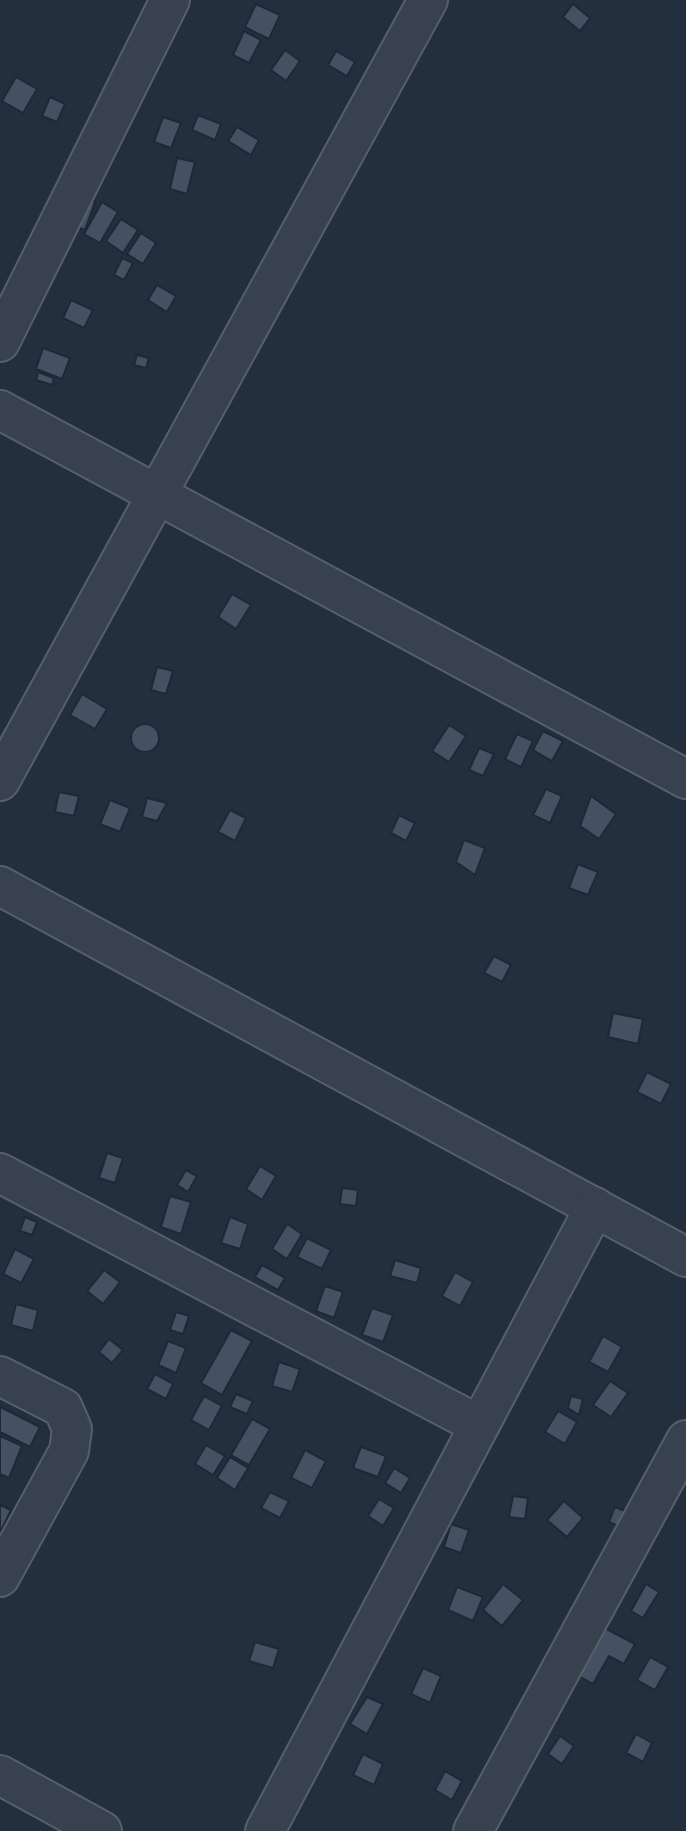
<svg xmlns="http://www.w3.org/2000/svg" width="686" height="1831" viewBox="0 0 686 1831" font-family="'Alegreya Sans',sans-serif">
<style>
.building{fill:#455162;stroke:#1f2835;stroke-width:2}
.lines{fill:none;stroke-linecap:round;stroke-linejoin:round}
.street-casing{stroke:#565f6c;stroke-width:42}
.street{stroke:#38414e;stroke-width:38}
</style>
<rect width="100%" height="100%" fill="#242f3e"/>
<g class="building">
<path d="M256,4L280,15L269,39L245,27Z"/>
<path d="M573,4L590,18L580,31L563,17Z"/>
<path d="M244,31L261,40L249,63L233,55Z"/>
<path d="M285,50L300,61L286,81L271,70Z"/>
<path d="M336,51L355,62L347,76L328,65Z"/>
<path d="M16,77L37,89L23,113L2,101Z"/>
<path d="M50,97L65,104L57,122L42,116Z"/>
<path d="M198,115L221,124L215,140L192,130Z"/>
<path d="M163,117L181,123L171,148L154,142Z"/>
<path d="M237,127L259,140L251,155L228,141Z"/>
<path d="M177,158L195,162L187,194L170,189Z"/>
<path d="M76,195L95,202L85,230L66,223Z"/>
<path d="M102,202L118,212L100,243L84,234Z"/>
<path d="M121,219L138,230L123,253L106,241Z"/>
<path d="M141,233L156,243L143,264L127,254Z"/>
<path d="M122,258L133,263L124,280L114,275Z"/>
<path d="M157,285L176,296L167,312L148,300Z"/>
<path d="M71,300L93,310L84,328L63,318Z"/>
<path d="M43,348L70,358L62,379L36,369Z"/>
<path d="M137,355L149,358L146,368L134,365Z"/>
<path d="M38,372L54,378L52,385L36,380Z"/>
<path d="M232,594L251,605L236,629L218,617Z"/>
<path d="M157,667L173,671L166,694L151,690Z"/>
<path d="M82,694L107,709L95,729L70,715Z"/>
<circle cx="145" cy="738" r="14"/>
<path d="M449,725L466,736L449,762L432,751Z"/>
<path d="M543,731L563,741L552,761L533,750Z"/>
<path d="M517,734L533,741L521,767L505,759Z"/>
<path d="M479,748L494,754L483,776L469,770Z"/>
<path d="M546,789L562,796L550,823L533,815Z"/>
<path d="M59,792L79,796L74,816L55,812Z"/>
<path d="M591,796L616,814L599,839L580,826Z"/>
<path d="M147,798L167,803L157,821L142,817Z"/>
<path d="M110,800L130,808L120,832L100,824Z"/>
<path d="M230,810L246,818L235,841L218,832Z"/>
<path d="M399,815L415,823L406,841L391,833Z"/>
<path d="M464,840L485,848L475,875L456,862Z"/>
<path d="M578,864L598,872L588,895L569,888Z"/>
<path d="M494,956L511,965L502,982L484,973Z"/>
<path d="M613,1013L643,1019L638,1044L608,1037Z"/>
<path d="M647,1072L671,1084L661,1104L637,1092Z"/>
<path d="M107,1153L123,1158L115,1183L99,1178Z"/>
<path d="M260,1166L276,1176L262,1200L246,1189Z"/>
<path d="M186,1170L197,1176L188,1192L177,1185Z"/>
<path d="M342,1188L358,1190L356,1206L340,1204Z"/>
<path d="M170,1196L191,1202L181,1234L161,1227Z"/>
<path d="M25,1217L37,1222L32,1235L20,1231Z"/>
<path d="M230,1217L248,1224L240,1249L221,1243Z"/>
<path d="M287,1224L302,1234L287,1259L272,1249Z"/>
<path d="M307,1238L331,1250L322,1269L297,1257Z"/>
<path d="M15,1249L34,1259L21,1283L3,1274Z"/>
<path d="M395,1260L421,1268L417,1283L390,1276Z"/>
<path d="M262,1265L285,1278L278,1290L255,1277Z"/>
<path d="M104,1270L120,1282L103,1304L87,1291Z"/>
<path d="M455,1272L473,1282L460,1306L442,1296Z"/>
<path d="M325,1286L343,1292L334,1318L316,1311Z"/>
<path d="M16,1304L38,1310L33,1331L11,1325Z"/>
<path d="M372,1308L393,1315L383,1342L362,1335Z"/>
<path d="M176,1312L189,1316L183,1334L170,1330Z"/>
<path d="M231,1330L252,1341L222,1395L201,1383Z"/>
<path d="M603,1336L622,1347L608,1372L589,1362Z"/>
<path d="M109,1339L123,1350L112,1363L99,1352Z"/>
<path d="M168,1341L186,1348L176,1373L158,1365Z"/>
<path d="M279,1362L300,1369L292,1392L272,1386Z"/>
<path d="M155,1374L173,1384L166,1399L147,1389Z"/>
<path d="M610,1381L628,1393L611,1417L593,1405Z"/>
<path d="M236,1394L253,1401L247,1414L230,1407Z"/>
<path d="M204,1396L222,1406L209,1430L191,1420Z"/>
<path d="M571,1396L583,1399L579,1415L568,1408Z"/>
<path d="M0,1407L40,1427L30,1447L0,1432Z"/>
<path d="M558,1411L577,1422L565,1444L545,1432Z"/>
<path d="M252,1419L270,1429L249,1465L231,1455Z"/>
<path d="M0,1436L22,1446L9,1478L0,1474Z"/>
<path d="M206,1445L225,1456L213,1475L195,1464Z"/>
<path d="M361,1447L386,1456L378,1477L353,1468Z"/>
<path d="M305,1450L326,1461L312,1488L291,1478Z"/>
<path d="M230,1457L248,1468L235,1490L217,1478Z"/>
<path d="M394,1468L410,1478L401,1493L385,1483Z"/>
<path d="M270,1492L289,1501L280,1518L261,1508Z"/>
<path d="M513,1496L528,1498L525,1519L509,1517Z"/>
<path d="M379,1499L394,1508L383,1526L368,1516Z"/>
<path d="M564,1501L583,1518L567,1537L547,1520Z"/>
<path d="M0,1505L11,1510L0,1533Z"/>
<path d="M615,1507L632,1514L626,1529L609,1522Z"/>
<path d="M451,1524L469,1530L461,1553L444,1547Z"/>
<path d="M503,1584L523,1600L502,1626L483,1610Z"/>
<path d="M646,1584L659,1592L643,1618L631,1611Z"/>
<path d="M457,1587L483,1597L473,1621L448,1610Z"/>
<path d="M601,1626L635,1644L624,1664L609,1656L593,1684L575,1674Z"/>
<path d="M255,1642L279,1649L273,1668L249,1661Z"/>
<path d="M650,1657L668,1667L655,1690L637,1680Z"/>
<path d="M423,1668L441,1676L430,1703L411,1694Z"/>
<path d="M367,1697L383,1704L367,1734L350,1724Z"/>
<path d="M636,1734L652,1743L643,1762L626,1753Z"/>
<path d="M560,1736L574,1746L562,1764L548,1754Z"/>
<path d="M363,1754L383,1764L374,1785L353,1775Z"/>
<path d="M445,1771L462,1781L452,1800L435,1790Z"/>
</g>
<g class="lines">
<g class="street-casing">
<g id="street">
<path d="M0,342L170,0"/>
<path d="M0,410L686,779"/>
<path d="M0,781L428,0"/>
<path d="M0,886L686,1257"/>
<path d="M0,1173L479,1425"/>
<path d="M0,1376L63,1408L72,1429L69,1451L0,1577"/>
<path d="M0,1775L102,1831"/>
<path d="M265,1831L595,1207"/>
<path d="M473,1831L686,1440"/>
</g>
</g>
<use href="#street" class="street"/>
</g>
</svg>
